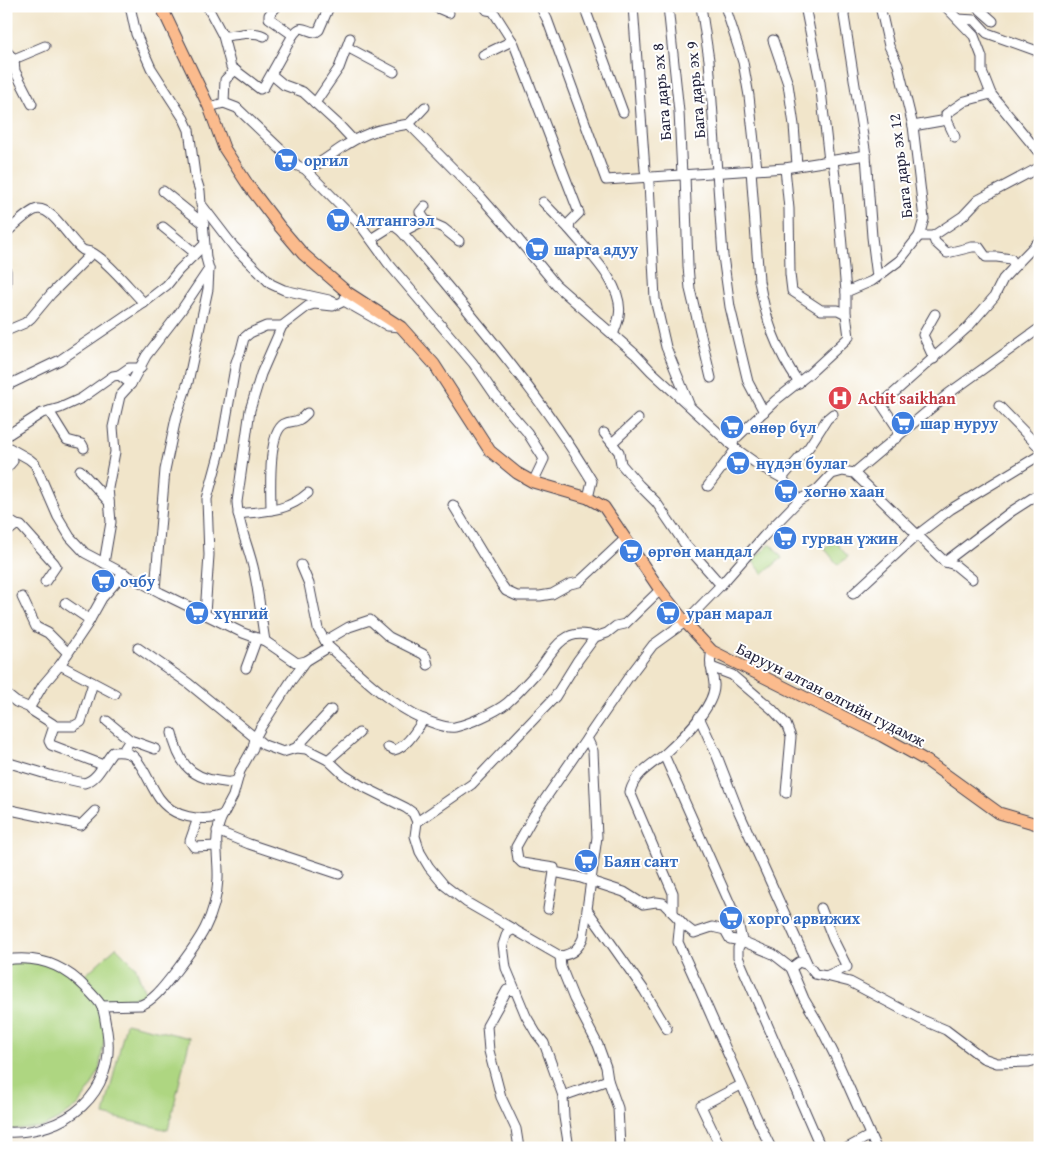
<svg xmlns="http://www.w3.org/2000/svg" width="1046" height="1154" viewBox="0 0 1046 1154" font-family="'Gentium Book Plus',serif">
<style>
.park{fill:#aed681;stroke:#687c5e}
.lines{fill:none;stroke-linecap:round;stroke-linejoin:round}
.minor-casing{stroke:#413f50;stroke-width:11}
.major-casing{stroke:#413f50;stroke-width:13}
.minor{stroke:#fff;stroke-width:9}
.major{stroke:#fbbb8d;stroke-width:11}
.labels{text-anchor:middle;dominant-baseline:central;stroke-width:4;stroke-linejoin:round;paint-order:stroke}
.street-label{font-size:16px;fill:#22223b;stroke:#fff}
.shop-label{font-size:16px;font-weight:bold;fill:#366cbe;stroke:#fff;text-anchor:start}
.health-label{font-size:16px;font-weight:bold;fill:#be3a42;stroke:#fff;text-anchor:start}
</style>
<rect width="100%" height="100%" fill="#fff"/>
<filter id="ink" filterUnits="userSpaceOnUse"><feTurbulence type="fractalNoise" baseFrequency=".02" numOctaves="2"/><feDisplacementMap in="SourceGraphic" scale="10" xChannelSelector="R" yChannelSelector="G"/><feConvolveMatrix kernelMatrix="1 2 1 2 8 2 1 2 1" color-interpolation-filters="sRGB"/></filter>
<filter id="wash" filterUnits="userSpaceOnUse"><feTurbulence type="fractalNoise" baseFrequency=".0096" numOctaves="4" result="noise"/><feDisplacementMap in="SourceGraphic" scale="20" xChannelSelector="R" yChannelSelector="G"/><feGaussianBlur stdDeviation="1.12" result="paint"/><feColorMatrix in="noise" values="0 0 0 0 0 0 0 0 0 0 0 0 0 0 0 0 0 1.4 0 .05"/><feComposite in="paint" operator="in"/></filter>
<g filter="url(#wash)">
<rect width="100%" height="100%" fill="#f1e5ca"/>
<g class="park">
<path d="M835,541L848,557L838,565L825,549Z"/>
<path d="M771,544L782,558L763,574L752,560Z"/>
<path d="M116,947L135,966L146,995L99,1006L106,1029L99,1071L90,1089L78,1106L61,1118L43,1127L6,1130V956L39,955L61,962L81,979Z"/>
<path d="M126,1023L190,1038L168,1130L104,1115Z"/>
</g>
</g>
<g filter="url(#ink)">
<g class="lines">
<g class="minor-casing">
<g id="minor">
<path d="M130,6L136,34L151,68L184,119L189,130L195,175L200,191L201,204L234,247L271,284L284,290L329,300L338,304L344,301L347,292"/>
<path d="M207,6L223,36L231,67L235,70"/>
<path d="M277,6L269,15V18L293,35"/>
<path d="M433,6L449,13"/>
<path d="M484,6L487,10L493,11L514,44L579,213L570,222L569,229C587,251 625,285 619,316C618,322 615,329 613,335"/>
<path d="M540,6L547,19L606,180L785,168L866,155"/>
<path d="M584,6L623,112"/>
<path d="M633,6L645,170L649,183L655,299L666,347L689,404"/>
<path d="M668,6L679,112L682,175"/>
<path d="M701,6L709,60L723,256L730,307L748,382L764,412"/>
<path d="M725,6L743,62L749,96L757,169"/>
<path d="M805,6L820,82L829,161"/>
<path d="M845,6L844,16L866,155L872,237L877,277"/>
<path d="M945,6L974,36L982,57V71L991,94L1040,154"/>
<path d="M976,6L993,21"/>
<path d="M958,19L975,20L987,33L1040,52"/>
<path d="M223,36C237,36 251,30 264,36"/>
<path d="M773,40L788,84L794,125L797,165"/>
<path d="M347,47L394,72"/>
<path d="M6,51L14,59L45,46"/>
<path d="M483,55L512,41"/>
<path d="M14,59L15,71L32,104"/>
<path d="M272,75L284,85L303,92L339,125L353,140"/>
<path d="M224,103L225,80L235,70L260,89L264,87L293,35C303,22 304,32 316,32L319,30L329,7"/>
<path d="M315,103L339,68L350,38"/>
<path d="M209,107L224,103L237,108L298,166L305,169C321,165 332,153 346,145C368,131 384,128 409,124L480,196L518,239L556,285L635,354L651,371L736,449L760,466L782,478L799,500"/>
<path d="M947,120L955,137"/>
<path d="M409,124L425,107"/>
<path d="M913,126L947,120L946,114L965,101L991,94"/>
<path d="M833,161L838,200L846,292"/>
<path d="M785,168L789,209L790,274L792,291L821,310H838L846,314"/>
<path d="M305,169L362,227L388,263L473,363L495,395L527,432L544,459L533,482"/>
<path d="M751,170L759,281C766,320 776,350 799,383"/>
<path d="M685,174L688,266L690,289L711,378"/>
<path d="M163,191L204,224"/>
<path d="M543,202L569,229"/>
<path d="M425,220L420,212L425,206"/>
<path d="M163,227L195,253"/>
<path d="M402,232L425,220L443,228L459,241"/>
<path d="M6,235L7,232C14,226 30,210 38,209C55,209 70,242 83,250C85,251 88,251 91,252C106,259 131,290 144,303"/>
<path d="M919,236H933L963,216L978,200L1040,167"/>
<path d="M371,239L393,225L402,232C469,312 538,391 592,481L588,498"/>
<path d="M1015,266L1040,240"/>
<path d="M6,271V285"/>
<path d="M344,301L388,326L401,327"/>
<path d="M6,331L25,323L31,318L51,294L92,253"/>
<path d="M934,359L923,335L935,314"/>
<path d="M119,375L129,368H141"/>
<path d="M6,386L60,360L144,303L167,285L179,270L204,245"/>
<path d="M999,406L1040,448"/>
<path d="M49,411L67,440L82,444L84,448"/>
<path d="M604,433L619,452L621,464L639,485L656,502L684,543L721,585"/>
<path d="M6,436L42,413L60,408L82,398L113,376L119,375L131,384"/>
<path d="M897,438L898,429L882,405L886,400L968,327L994,297L1003,279L1015,266L1011,259L997,257H986L979,247H972L947,253L935,242L933,236"/>
<path d="M612,443L638,419"/>
<path d="M730,444L776,400L809,374L849,337L846,314V292L872,281L900,260L919,236L924,219L913,126L898,65L889,46L880,6"/>
<path d="M6,446L29,459L35,464L58,517L70,537L85,553L161,593L243,633L265,641L297,663L306,661L329,647C360,674 396,712 436,724C442,726 449,728 455,727C469,724 496,712 507,703C517,694 527,683 536,673C545,663 552,648 563,640C572,633 584,633 595,637L607,633L616,626L625,624L660,590"/>
<path d="M6,469L13,461L12,455L6,447"/>
<path d="M80,470L109,502"/>
<path d="M854,473L948,394L1040,328"/>
<path d="M782,478L809,447L827,419L833,414"/>
<path d="M708,486L736,449"/>
<path d="M453,505L501,584L506,591L517,596H540L552,594L570,584L579,582L625,539"/>
<path d="M271,510C271,493 267,434 284,424C293,419 296,425 307,413"/>
<path d="M238,514C264,511 287,512 308,493"/>
<path d="M6,518L16,525L6,533"/>
<path d="M16,525L21,526L54,563L56,566L45,582"/>
<path d="M945,562L1012,511L1040,493"/>
<path d="M104,563L111,522L108,488L115,452L113,427L120,396L131,384L146,356L180,312L209,269"/>
<path d="M301,565L309,584L318,629L327,644"/>
<path d="M155,589L165,470L176,418L188,382L208,289L209,269L206,258L202,207"/>
<path d="M853,594L917,535L951,509L1040,455"/>
<path d="M22,597L36,627L48,633L68,653"/>
<path d="M65,603L90,620"/>
<path d="M205,614L209,555L207,499L221,448L236,362L241,350L244,338L250,333L266,326H282L308,306L314,304L333,306"/>
<path d="M265,641C261,618 259,594 254,571C249,547 238,526 237,502L250,410L261,374L282,326"/>
<path d="M325,641L349,627L370,620L389,637L423,654L426,657L428,665"/>
<path d="M138,648L188,683L264,745L283,752L296,748L306,749L328,760L344,775L362,786L406,808L413,813L417,822L415,836L420,852L429,867L444,885L466,902L560,956C573,954 578,949 583,938L597,837L593,751L587,738L628,678L653,645L685,622L721,585L764,536L799,500L817,490L832,474L843,471L854,473L945,562L955,565L972,579"/>
<path d="M712,651C708,664 713,671 714,684C716,707 679,741 664,755L738,922L742,941L738,948V957L821,1148"/>
<path d="M60,665L115,694"/>
<path d="M711,667L732,675L772,709L786,724L791,737L786,793"/>
<path d="M246,668L257,638"/>
<path d="M6,694L16,702L30,708"/>
<path d="M699,717L717,756L738,810L808,965"/>
<path d="M107,721L130,740L123,751"/>
<path d="M54,726H74L81,722L93,683"/>
<path d="M172,733C178,760 188,777 218,781C225,782 231,784 237,780"/>
<path d="M587,738L534,815L516,847L518,859L522,863L554,868V872L578,877L624,892L643,904L656,902L663,903L673,913"/>
<path d="M130,740L155,749"/>
<path d="M388,747L394,750C408,746 416,730 424,719"/>
<path d="M296,748L331,710"/>
<path d="M664,755C649,766 635,774 630,792L673,893V913L685,926L694,933L712,927L725,930L730,939L742,941L773,954L791,968L804,999L820,1026L835,1056L876,1148"/>
<path d="M328,760L359,733"/>
<path d="M6,762L53,776L84,783C98,780 104,762 113,752C121,751 129,751 135,758C145,769 150,785 159,798C172,817 202,823 223,815L233,796L240,771L253,748L255,738L261,727L291,681L306,661"/>
<path d="M103,765L51,745L49,741L53,729V724L31,710L30,707L43,685L60,665L87,625L102,598L124,573"/>
<path d="M6,809L81,825L95,811"/>
<path d="M198,818L190,841L194,847L217,846"/>
<path d="M417,822L472,784L555,697L578,660L595,637"/>
<path d="M217,831L249,844L339,874"/>
<path d="M548,909L554,872"/>
<path d="M588,911L644,990L667,1029"/>
<path d="M680,921L678,942L683,953C713,1018 740,1084 771,1148"/>
<path d="M514,929L507,933L503,945L506,968L526,1016L536,1033L544,1043L563,1096L564,1117L569,1148"/>
<path d="M560,956L561,967L574,999L598,1045L606,1067L608,1080L618,1108L620,1148"/>
<path d="M6,960C37,955 64,965 86,988C91,993 97,999 101,1005C105,1013 105,1023 107,1031C117,1094 65,1135 6,1132"/>
<path d="M791,968L799,962L808,965L815,974L826,976L847,967L833,939L821,908"/>
<path d="M826,976L850,982L920,1019L946,1030L983,1058L997,1063L1029,1062L1040,1059"/>
<path d="M516,991L507,990L487,1026L489,1051L501,1097L516,1129L519,1148"/>
<path d="M101,1006L141,1005C155,1000 166,983 176,971C199,941 216,918 218,879C219,858 212,834 223,815"/>
<path d="M563,1096L608,1080"/>
<path d="M721,1148L701,1106L741,1085"/>
<path d="M847,1148L869,1136"/>
</g>
</g>
<g class="major-casing">
<path id="major" d="M161,6L209,107L224,148L248,185L280,227L303,254L347,292L401,327L434,364L490,451L517,473L533,482L588,498L604,507L660,590L685,622L712,651L882,736L927,761L999,813L1040,825"/>
</g>
<use href="#minor" class="minor"/>
<use href="#major" class="major"/>
</g>
</g>
<defs>
<g id="supermarket-disc" transform="scale(1.25)"><circle r="9.5" fill="#3f7fe0" stroke="#fff"/><path d="M-6-5.5h2.5l.6 2H6L4.5 2H-2.5L-4.4-4H-6ZM-1.5 3.2a1.3 1.3 0 1 0 .1 0ZM3 3.2a1.3 1.3 0 1 0 .1 0Z" fill="#fff"/></g>
<g id="hospital-disc" transform="scale(1.25)"><circle r="9.5" fill="#e0444e" stroke="#fff"/><path d="M-5-5h3v3.5h4V-5h3V5h-3V1.5h-4V5h-3Z" fill="#fff"/></g>
</defs>
<g fill-rule="evenodd">
<use href="#supermarket-disc" x="286" y="160"/>
<use href="#supermarket-disc" x="338" y="220"/>
<use href="#supermarket-disc" x="537" y="249"/>
<use href="#hospital-disc" x="840" y="398"/>
<use href="#supermarket-disc" x="903" y="423"/>
<use href="#supermarket-disc" x="732" y="427"/>
<use href="#supermarket-disc" x="738" y="463"/>
<use href="#supermarket-disc" x="786" y="491"/>
<use href="#supermarket-disc" x="785" y="538"/>
<use href="#supermarket-disc" x="631" y="551"/>
<use href="#supermarket-disc" x="103" y="581"/>
<use href="#supermarket-disc" x="197" y="613"/>
<use href="#supermarket-disc" x="668" y="613"/>
<use href="#supermarket-disc" x="586" y="861"/>
<use href="#supermarket-disc" x="731" y="918"/>
</g>
<g class="labels">
<g class="street-label">
<text transform="translate(695 90) rotate(-95)">Бага дарь эх 9</text>
<text transform="translate(661 92) rotate(-95)">Бага дарь эх 8</text>
<text transform="translate(900 166) rotate(-97)">Бага дарь эх 12</text>
<text transform="translate(831 694) rotate(27)">Баруун алтан өлгийн гудамж</text>
</g>
<g class="shop-label">
<text x="304" y="160">оргил</text>
<text x="356" y="220">Алтангээл</text>
<text x="554" y="249">шарга адуу</text>
<text x="920" y="423">шар нуруу</text>
<text x="750" y="427">өнөр бүл</text>
<text x="756" y="463">нүдэн булаг</text>
<text x="804" y="491">хөгнө хаан</text>
<text x="802" y="538">гурван үжин</text>
<text x="648" y="551">өргөн мандал</text>
<text x="120" y="581">очбу</text>
<text x="214" y="613">хүнгий</text>
<text x="686" y="613">уран марал</text>
<text x="604" y="861">Баян сант</text>
<text x="748" y="918">хорго арвижих</text>
</g>
<g class="health-label">
<text x="858" y="398">Achit saikhan</text>
</g>
</g>
<rect width="1046" height="1154" fill="none" stroke="#fff" stroke-width="25"/>
</svg>
